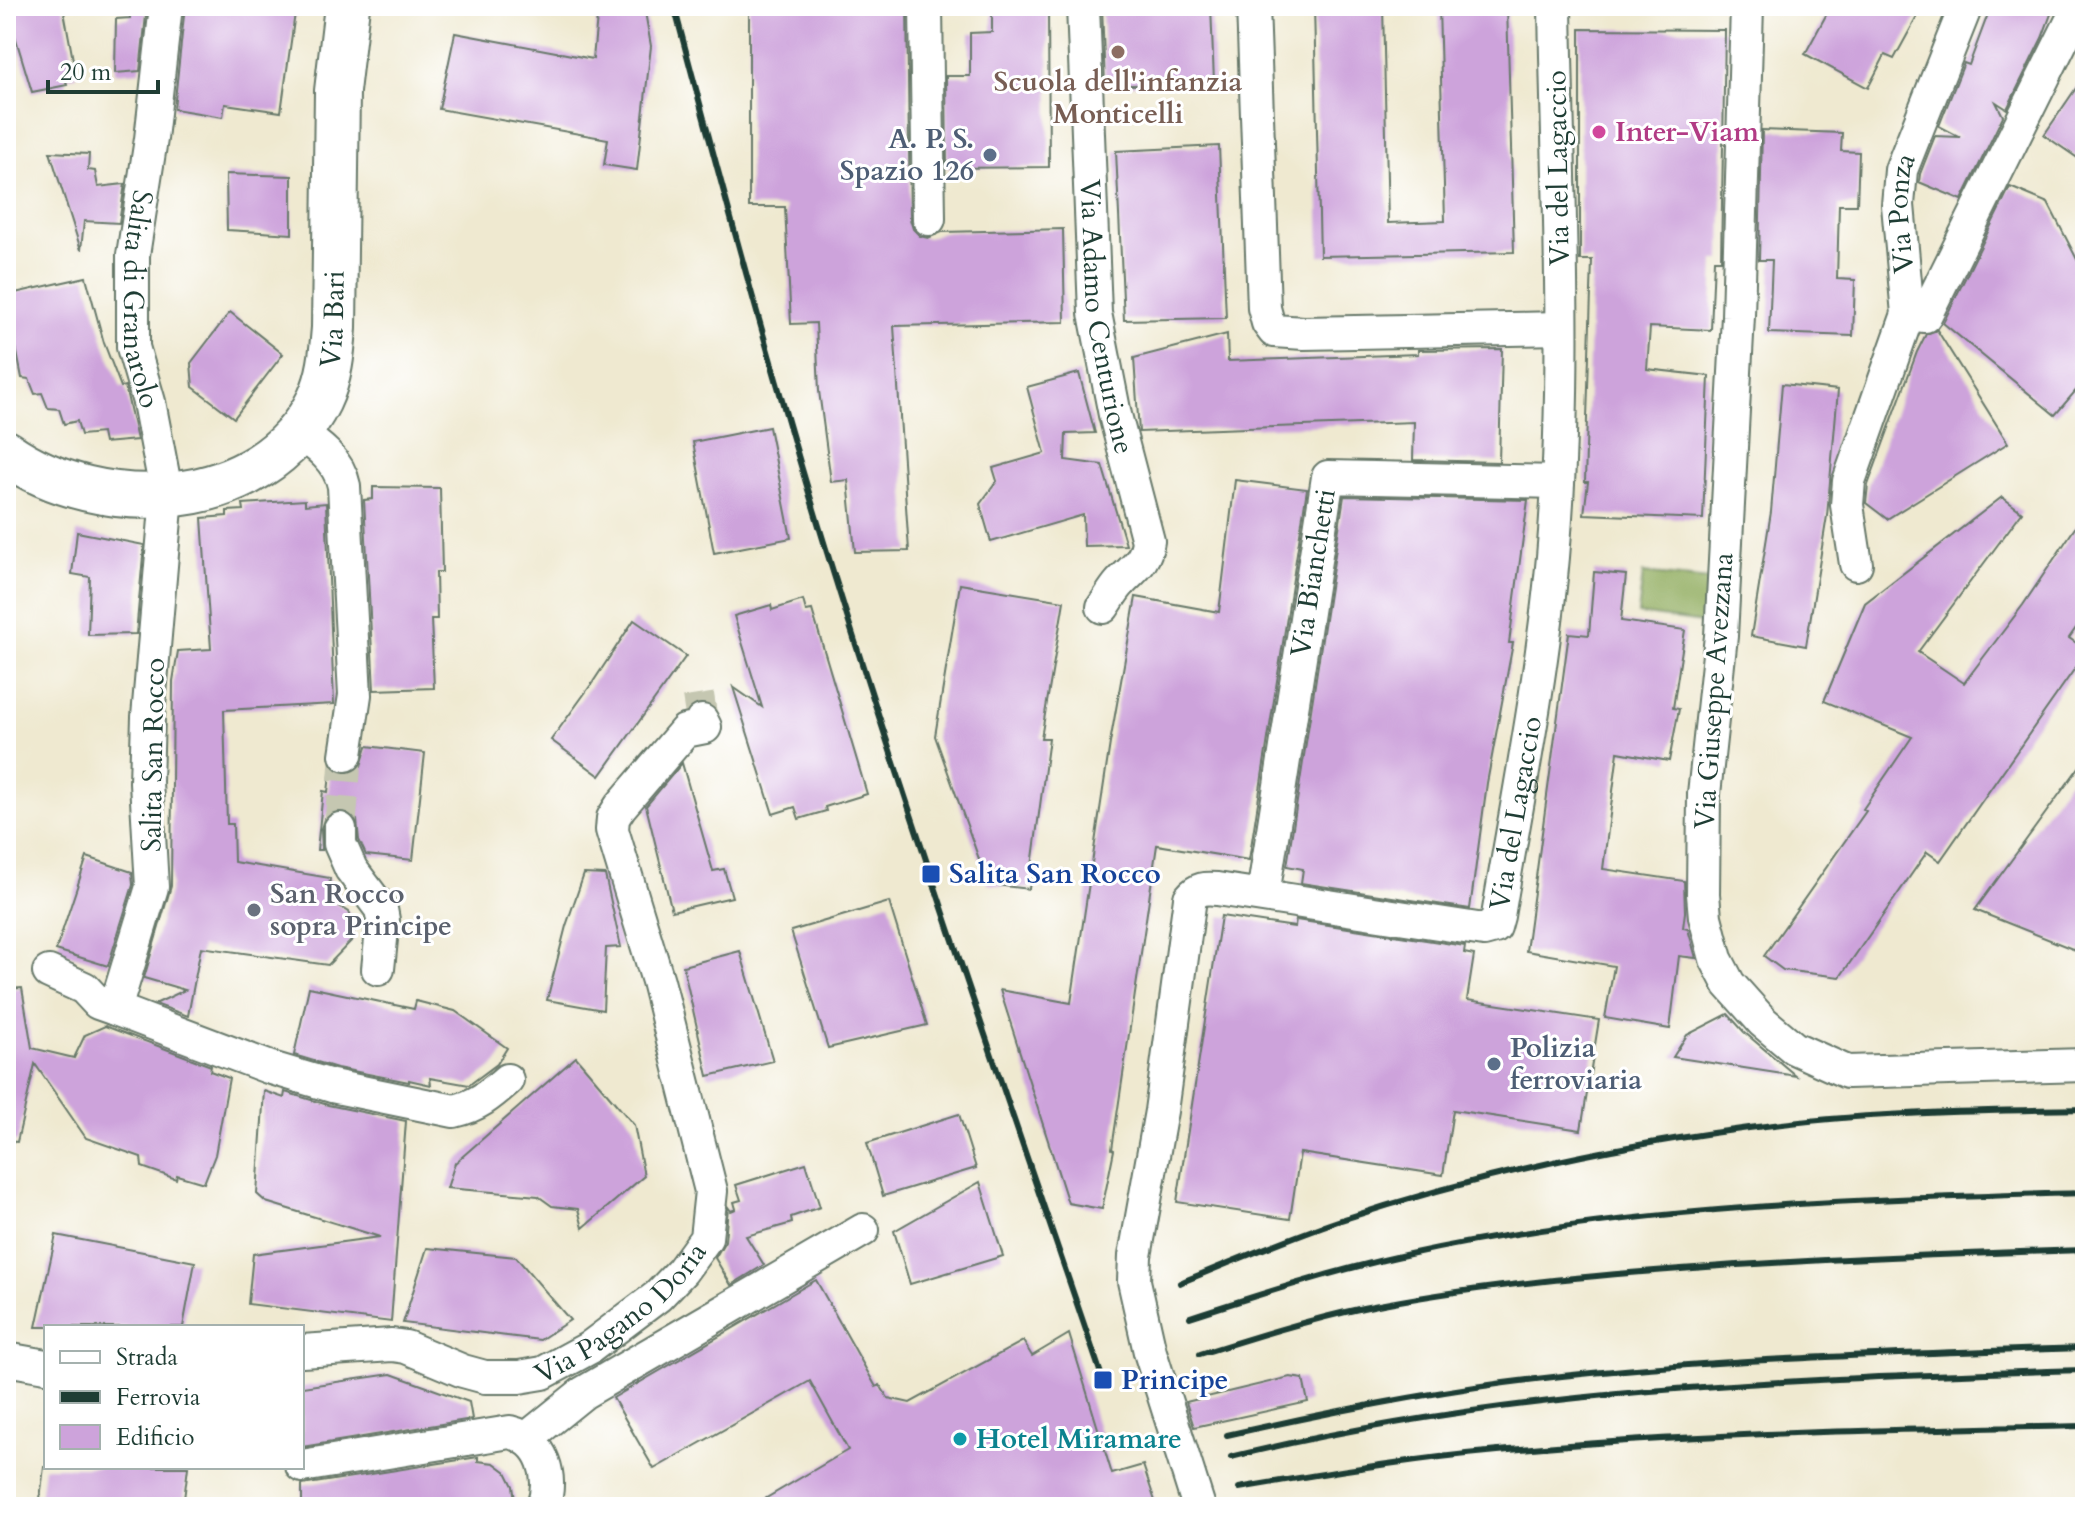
<svg xmlns="http://www.w3.org/2000/svg" width="2091" height="1513" viewBox="0 0 2091 1513" font-family="Cardo,serif">
<style>
.forest{fill:#92ad60;stroke:#58754a;stroke-width:2}
.building{fill:#cda3db}
.lines{fill:none;stroke-linecap:round;stroke-linejoin:round}
.street-tunnel{stroke:#c5c7b1;stroke-width:32;stroke-dasharray:32 16;stroke-linecap:butt}
.street-casing{stroke:#68796b;stroke-width:36}
.secondary-casing{stroke:#68796b;stroke-width:48}
.street{stroke:#fff;stroke-width:32}
.secondary{stroke:#fff;stroke-width:44}
.rail{stroke:#1f3d34;stroke-width:6}
.education-dot{fill:#8d6e63;stroke:#fff;stroke-width:3}
.hotel-dot{fill:#d1479c;stroke:#fff;stroke-width:3}
.service-dot{fill:#5c6f8a;stroke:#fff;stroke-width:3}
.transit-dot{fill:#1a4fb4;stroke:#fff;stroke-width:3}
.worship-dot{fill:#6b7280;stroke:#fff;stroke-width:3}
.culture-dot{fill:#0f9aa8;stroke:#fff;stroke-width:3}
.labels{text-anchor:middle;dominant-baseline:central;stroke-width:6;stroke-linejoin:round;paint-order:stroke}
.education-label{font-size:28px;font-weight:bold;fill:#785e54;stroke:#fff}
.hotel-label{font-size:28px;font-weight:bold;fill:#b23c85;stroke:#fff;text-anchor:start}
.service-label{font-size:28px;font-weight:bold;fill:#4e5e75;stroke:#fff;text-anchor:end}
.street-label{font-size:28px;fill:#1f3d34;stroke:#fff}
.transit-label{font-size:28px;font-weight:bold;fill:#164399;stroke:#fff;text-anchor:start}
.worship-label{font-size:28px;font-weight:bold;fill:#5b616d;stroke:#fff;text-anchor:start}
.culture-label{font-size:28px;font-weight:bold;fill:#0d838f;stroke:#fff;text-anchor:start}
</style>
<rect width="100%" height="100%" fill="#fff"/>
<filter id="ink" filterUnits="userSpaceOnUse"><feTurbulence type="fractalNoise" baseFrequency=".0125" numOctaves="2"/><feDisplacementMap in="SourceGraphic" scale="16" xChannelSelector="R" yChannelSelector="G"/><feConvolveMatrix kernelMatrix="1 2 1 2 8 2 1 2 1" color-interpolation-filters="sRGB"/></filter>
<filter id="wash" filterUnits="userSpaceOnUse"><feTurbulence type="fractalNoise" baseFrequency=".006" numOctaves="4" result="noise"/><feDisplacementMap in="SourceGraphic" scale="32" xChannelSelector="R" yChannelSelector="G"/><feGaussianBlur stdDeviation="1.8" result="paint"/><feColorMatrix in="noise" values="0 0 0 0 0 0 0 0 0 0 0 0 0 0 0 0 0 1.4 0 .05"/><feComposite in="paint" operator="in"/></filter>
<g filter="url(#wash)">
<rect width="100%" height="100%" fill="#efe9d0"/>
<path class="forest" d="M1643,573L1708,580L1703,623L1638,614Z"/>
<g id="blocks">
<g class="building">
<path d="M6,6H63L76,76L65,77L67,85L32,92Z"/>
<path d="M130,6H147L140,71L115,73L116,19L130,18Z"/>
<path d="M185,6H296L281,112L225,104L223,117L174,109Z"/>
<path d="M598,6H644L651,46L637,170L604,165L608,139L439,109L455,33L593,59Z"/>
<path d="M749,6H907L910,219L913,229L920,236L928,238L942,232L1063,229L1065,322L894,326L909,551L855,552L848,480L831,482L819,391L816,323L791,324L785,207H749Z"/>
<path d="M992,6H1048L1049,167L947,168L946,76H970V33L992,32Z"/>
<path d="M1102,6H1211L1214,82L1105,86Z"/>
<path d="M1314,6H1383L1388,223L1445,221L1439,6H1507L1514,252L1320,256Z"/>
<path d="M1831,6H1923L1894,59L1885,55L1868,88L1805,54Z"/>
<path d="M1991,6H2054L2042,38L2007,109L1996,102L2003,116L1962,200L1919,182L1920,174L1935,136L1960,137L1939,126L1964,63L1969,65Z"/>
<path d="M1580,29L1725,30L1721,260H1714L1711,330L1650,327L1647,369L1709,376L1703,519L1584,514L1588,482H1585L1592,260H1580Z"/>
<path d="M2085,75V163L2044,135Z"/>
<path d="M1762,130L1842,133L1841,151L1859,152L1857,205H1839L1837,279L1855,280L1853,336L1769,333L1772,260H1759Z"/>
<path d="M1219,146L1226,318L1124,320L1116,151Z"/>
<path d="M50,152L89,154L88,170L95,171L98,187L125,184L119,223L84,221L81,250Z"/>
<path d="M226,174L292,176V234L227,230Z"/>
<path d="M2010,187L2048,203L2085,275V380L2055,415L1943,323Z"/>
<path d="M86,277L104,343L121,387L125,386L137,440L104,443L102,433L81,435L77,421L64,424L59,409L48,408L42,393L35,394L29,379L22,378L14,337H6V295Z"/>
<path d="M230,312L283,354L234,418L193,387L191,363Z"/>
<path d="M1937,330L2008,443L1887,519L1866,503L1868,485L1917,352L1926,334Z"/>
<path d="M1227,334L1228,361L1418,354V350L1502,349L1499,462L1413,460L1414,422L1139,432L1134,358Z"/>
<path d="M1079,373L1095,433L1066,434L1065,460L1102,465L1126,545L1084,546L1083,515L991,542L980,504L997,481L993,468L1045,453L1027,387Z"/>
<path d="M1782,384L1838,390L1827,516L1806,646L1751,636L1771,512Z"/>
<path d="M769,427L791,538L714,553L693,442Z"/>
<path d="M1235,480L1307,489L1249,860L1157,845L1112,1149L1114,1150L1102,1209L1068,1203L1000,990L1071,1003L1110,743L1136,597L1219,612Z"/>
<path d="M373,487L440,488L442,572H436L437,619H431L434,688L374,690L364,500L373,499Z"/>
<path d="M1344,496L1528,500L1509,643H1513L1487,783L1470,909L1301,883L1303,869L1287,866Z"/>
<path d="M2002,497L2022,512L1918,652L1964,683L2023,605L2085,513V615L2069,638L2085,649V654L1940,861L1927,852L1840,977L1783,970L1764,956L1866,811L1863,809L1912,737L1824,701L1865,603Z"/>
<path d="M305,500V505L326,503L334,704L224,710L227,824H233L234,862L330,878L328,899L349,912L354,925L353,939L328,965L201,947L188,1016L155,1004L185,990L144,978L171,886L173,681L178,651L211,649L202,518L227,516V511L244,510L243,504Z"/>
<path d="M77,532L144,545L136,634L88,635L90,577L72,574Z"/>
<path d="M1594,572L1626,575L1621,621L1685,630L1673,708L1679,709L1669,761L1618,752L1603,869L1684,881L1685,912L1683,928L1688,929L1696,958L1679,956L1670,1029L1605,1018L1614,966L1526,951L1569,633L1589,635Z"/>
<path d="M960,584L1064,601L1041,738H1049L1029,889L988,884L935,736Z"/>
<path d="M803,600L806,611L812,610L867,794L825,807L826,811L799,819L795,807L773,814L767,795L733,687L762,707L734,616L771,605L772,610Z"/>
<path d="M634,620L686,656L600,776L551,740L593,682Z"/>
<path d="M367,746L425,753L413,860L366,855L359,840L357,820L350,813L341,810L331,812L324,819L321,829L322,850H317L323,791L328,792L331,766L342,774L354,772L361,766Z"/>
<path d="M2085,759V954L1975,910Z"/>
<path d="M682,763L713,871L724,869L732,897L672,911L646,806Z"/>
<path d="M87,857L132,872L133,885L108,966L56,950Z"/>
<path d="M584,874L605,875L621,947L606,948L603,1010L547,1000L566,926Z"/>
<path d="M889,902L927,1025L828,1048L791,931Z"/>
<path d="M1221,916L1295,927L1296,920L1465,946L1464,953L1474,955L1467,1000L1599,1020L1581,1130L1453,1110L1443,1175L1300,1153L1290,1219L1177,1202Z"/>
<path d="M740,951L773,1061L708,1076L683,966Z"/>
<path d="M309,987L414,1009L416,1001L455,1011L507,1048L497,1064L469,1085L430,1078L431,1085L409,1080V1082L337,1068L294,1055Z"/>
<path d="M22,988L32,1048L74,1058L85,1035L105,1026L211,1066L210,1071L229,1078L215,1155L204,1183L177,1175L176,1179L142,1167L141,1157L86,1138L35,1064L17,1142L6,1141V989Z"/>
<path d="M1728,1014L1744,1032L1796,1076L1673,1057L1687,1035Z"/>
<path d="M576,1057L634,1125L644,1176L583,1228L578,1209L552,1206L538,1196L447,1188L455,1163Z"/>
<path d="M264,1091L284,1098L285,1092L328,1105L406,1121L391,1322L248,1304L253,1254L380,1237L266,1202L257,1194Z"/>
<path d="M959,1114L976,1168L883,1196L867,1143Z"/>
<path d="M806,1163L820,1207L791,1217L792,1223L746,1236L764,1265L731,1285L715,1258L725,1241L728,1207L731,1211L736,1209L734,1202L741,1200L736,1185Z"/>
<path d="M980,1182L1003,1256L910,1284L894,1231Z"/>
<path d="M56,1235L195,1262L183,1327H36Z"/>
<path d="M427,1248L516,1257L570,1320L540,1340L403,1323Z"/>
<path d="M816,1280L876,1387L880,1385L888,1398L910,1403L1023,1341L1032,1356L1069,1334L1112,1474L1143,1465L1157,1507H751L848,1450L810,1381L654,1469L613,1398Z"/>
<path d="M391,1374L469,1402L472,1419L302,1447V1387Z"/>
<path d="M1290,1377L1303,1379L1308,1402L1194,1427L1186,1402Z"/>
<path d="M478,1457V1461L494,1463L506,1472L513,1486L516,1507H302V1485Z"/>
<path d="M44,1467H188L183,1507H39Z"/>
</g>
</g>
</g>
<g filter="url(#ink)">
<use href="#blocks" fill-opacity="0" stroke="#68796b" stroke-width="2"/>
<g class="lines">
<g class="street-tunnel">
<path d="M698,695L702,721"/>
<path d="M340,829L346,755"/>
</g>
<g class="street-casing">
<g id="street">
<path id="s1" d="M166,6L151,139L133,255V347L149,402L167,496L148,717L146,782L152,887L115,1009L268,1067L332,1086L454,1111C477,1106 490,1095 507,1080"/>
<path d="M926,6L929,219"/>
<path id="s2" d="M1083,6L1095,313L1115,415L1148,541C1145,564 1132,569 1119,584C1113,591 1108,600 1103,607"/>
<path d="M1253,6L1264,308L1268,323L1274,331L1304,333L1560,328"/>
<path d="M1747,6L1738,316L1721,636L1704,794L1703,894L1705,917L1716,959L1729,984L1763,1022L1794,1048L1847,1072L2085,1065"/>
<path d="M1908,314L1925,316L2079,6"/>
<path d="M297,432C318,445 339,461 344,486L355,695L346,755"/>
<path id="s3" d="M1856,564L1847,505L1849,481L1908,314L1898,205L1901,170L1966,6"/>
<path d="M340,829V844L351,869L381,909L383,920L378,969"/>
<path id="s4" d="M1263,895L1328,477L1558,482"/>
<path d="M49,972L84,988L98,1003L115,1009"/>
<path id="s5" d="M302,1351L392,1345L406,1347L463,1371L485,1377H519L543,1373L589,1348L658,1296L682,1271L706,1238L711,1191L658,981L612,830L613,818L620,807L685,731L705,727L702,721"/>
<path d="M6,1359L46,1366"/>
<path d="M526,1439L583,1393L863,1230"/>
<path d="M302,1466L510,1432C544,1440 553,1477 543,1507"/>
<path id="s6" d="M1199,1507L1150,1352L1134,1281L1135,1256L1161,1111L1190,898C1198,888 1205,888 1217,889L1484,930L1495,927L1498,916C1518,797 1542,677 1553,557C1569,374 1558,189 1555,6"/>
</g>
</g>
<g class="secondary-casing">
<g id="secondary">
<path id="s7" d="M6,453C100,519 263,514 319,400C330,377 332,353 334,328L337,91L347,6"/>
</g>
</g>
<use href="#street" class="street"/>
<use href="#secondary" class="secondary"/>
<g class="rail">
<path d="M674,6C722,188 771,370 826,549C912,828 1009,1104 1103,1380"/>
<path d="M1180,1283C1233,1261 1285,1239 1338,1221C1481,1174 1633,1141 1782,1124C1883,1112 1984,1111 2085,1109"/>
<path d="M1190,1317C1261,1294 1332,1271 1405,1255C1628,1206 1857,1199 2085,1193"/>
<path d="M1200,1354C1254,1337 1308,1320 1363,1308C1468,1287 1574,1277 1681,1269C1815,1259 1950,1254 2085,1250"/>
<path d="M1227,1435C1329,1412 1432,1391 1536,1379C1718,1358 1902,1354 2085,1348"/>
<path d="M1231,1457C1514,1387 1796,1379 2085,1370"/>
<path d="M1239,1488C1315,1475 1391,1462 1467,1454C1673,1433 1879,1430 2085,1426"/>
</g>
</g>
</g>
<circle class="education-dot" cx="1118" cy="52" r="8"/>
<circle class="hotel-dot" cx="1599" cy="132" r="8"/>
<g class="service-dot">
<circle cx="990" cy="155" r="8"/>
<circle cx="1494" cy="1064" r="8"/>
</g>
<g class="transit-dot">
<rect x="921" y="864" width="20" height="20" rx="4"/>
<rect x="1093" y="1370" width="20" height="20" rx="4"/>
</g>
<circle class="worship-dot" cx="254" cy="910" r="8"/>
<circle class="culture-dot" cx="960" cy="1439" r="8"/>
<g class="labels">
<g class="education-label">
<text x="1118" y="82">Scuola dell'infanzia<tspan x="1118" dy="32">Monticelli</tspan></text>
</g>
<g class="hotel-label">
<text x="1615" y="132">Inter-Viam</text>
</g>
<g class="service-label">
<text x="974" y="139">A. P. S.<tspan x="974" dy="32">Spazio 126</tspan></text>
<text x="1510" y="1048" text-anchor="start">Polizia<tspan x="1510" dy="32">ferroviaria</tspan></text>
</g>
<g class="street-label">
<text transform="translate(1558 168) rotate(-91)">Via del Lagaccio</text>
<text stroke="none"><textPath href="#s3" startOffset="362">Via Ponza</textPath></text>
<text stroke="none"><textPath href="#s1" startOffset="296">Salita di Granarolo</textPath></text>
<text stroke="none"><textPath href="#s2" startOffset="312">Via Adamo Centurione</textPath></text>
<text stroke="none"><textPath href="#s7" startOffset="440">Via Bari</textPath></text>
<text stroke="none"><textPath href="#s4" startOffset="326">Via Bianchetti</textPath></text>
<text transform="translate(1714 691) rotate(-86)">Via Giuseppe Avezzana</text>
<text transform="translate(153 755) rotate(-89)">Salita San Rocco</text>
<text stroke="none"><textPath href="#s6" startOffset="1050">Via del Lagaccio</textPath></text>
<text stroke="none"><textPath href="#s5" startOffset="346">Via Pagano Doria</textPath></text>
</g>
<g class="transit-label">
<text x="949" y="874">Salita San Rocco</text>
<text x="1121" y="1380">Principe</text>
</g>
<g class="worship-label">
<text x="270" y="894">San Rocco<tspan x="270" dy="32">sopra Principe</tspan></text>
</g>
<g class="culture-label">
<text x="976" y="1439">Hotel Miramare</text>
</g>
</g>
<rect width="2091" height="1513" fill="none" stroke="#fff" stroke-width="32"/>
<rect x="44" y="1325" width="260" height="144" fill="#ffffff" stroke="#a5b1ae" stroke-width="2"/>
<rect x="60" y="1351" width="40" height="12" fill="#ffffff" stroke="#a5b1ae" stroke-width="2"/>
<text x="116" y="1365" font-size="24" fill="#1f3d34">Strada</text>
<rect x="60" y="1391" width="40" height="12" fill="#1f3d34" stroke="#a5b1ae" stroke-width="2"/>
<text x="116" y="1405" font-size="24" fill="#1f3d34">Ferrovia</text>
<rect x="60" y="1425" width="40" height="24" fill="#cda3db" stroke="#a5b1ae" stroke-width="2"/>
<text x="116" y="1445" font-size="24" fill="#1f3d34">Edificio</text>
<path d="M48 80v12h110v-12" fill="none" stroke="#1f3d34" stroke-width="4"/>
<text x="60" y="80" font-size="24" fill="#1f3d34" stroke="#ffffff" stroke-width="6" paint-order="stroke">20 m</text>
</svg>
